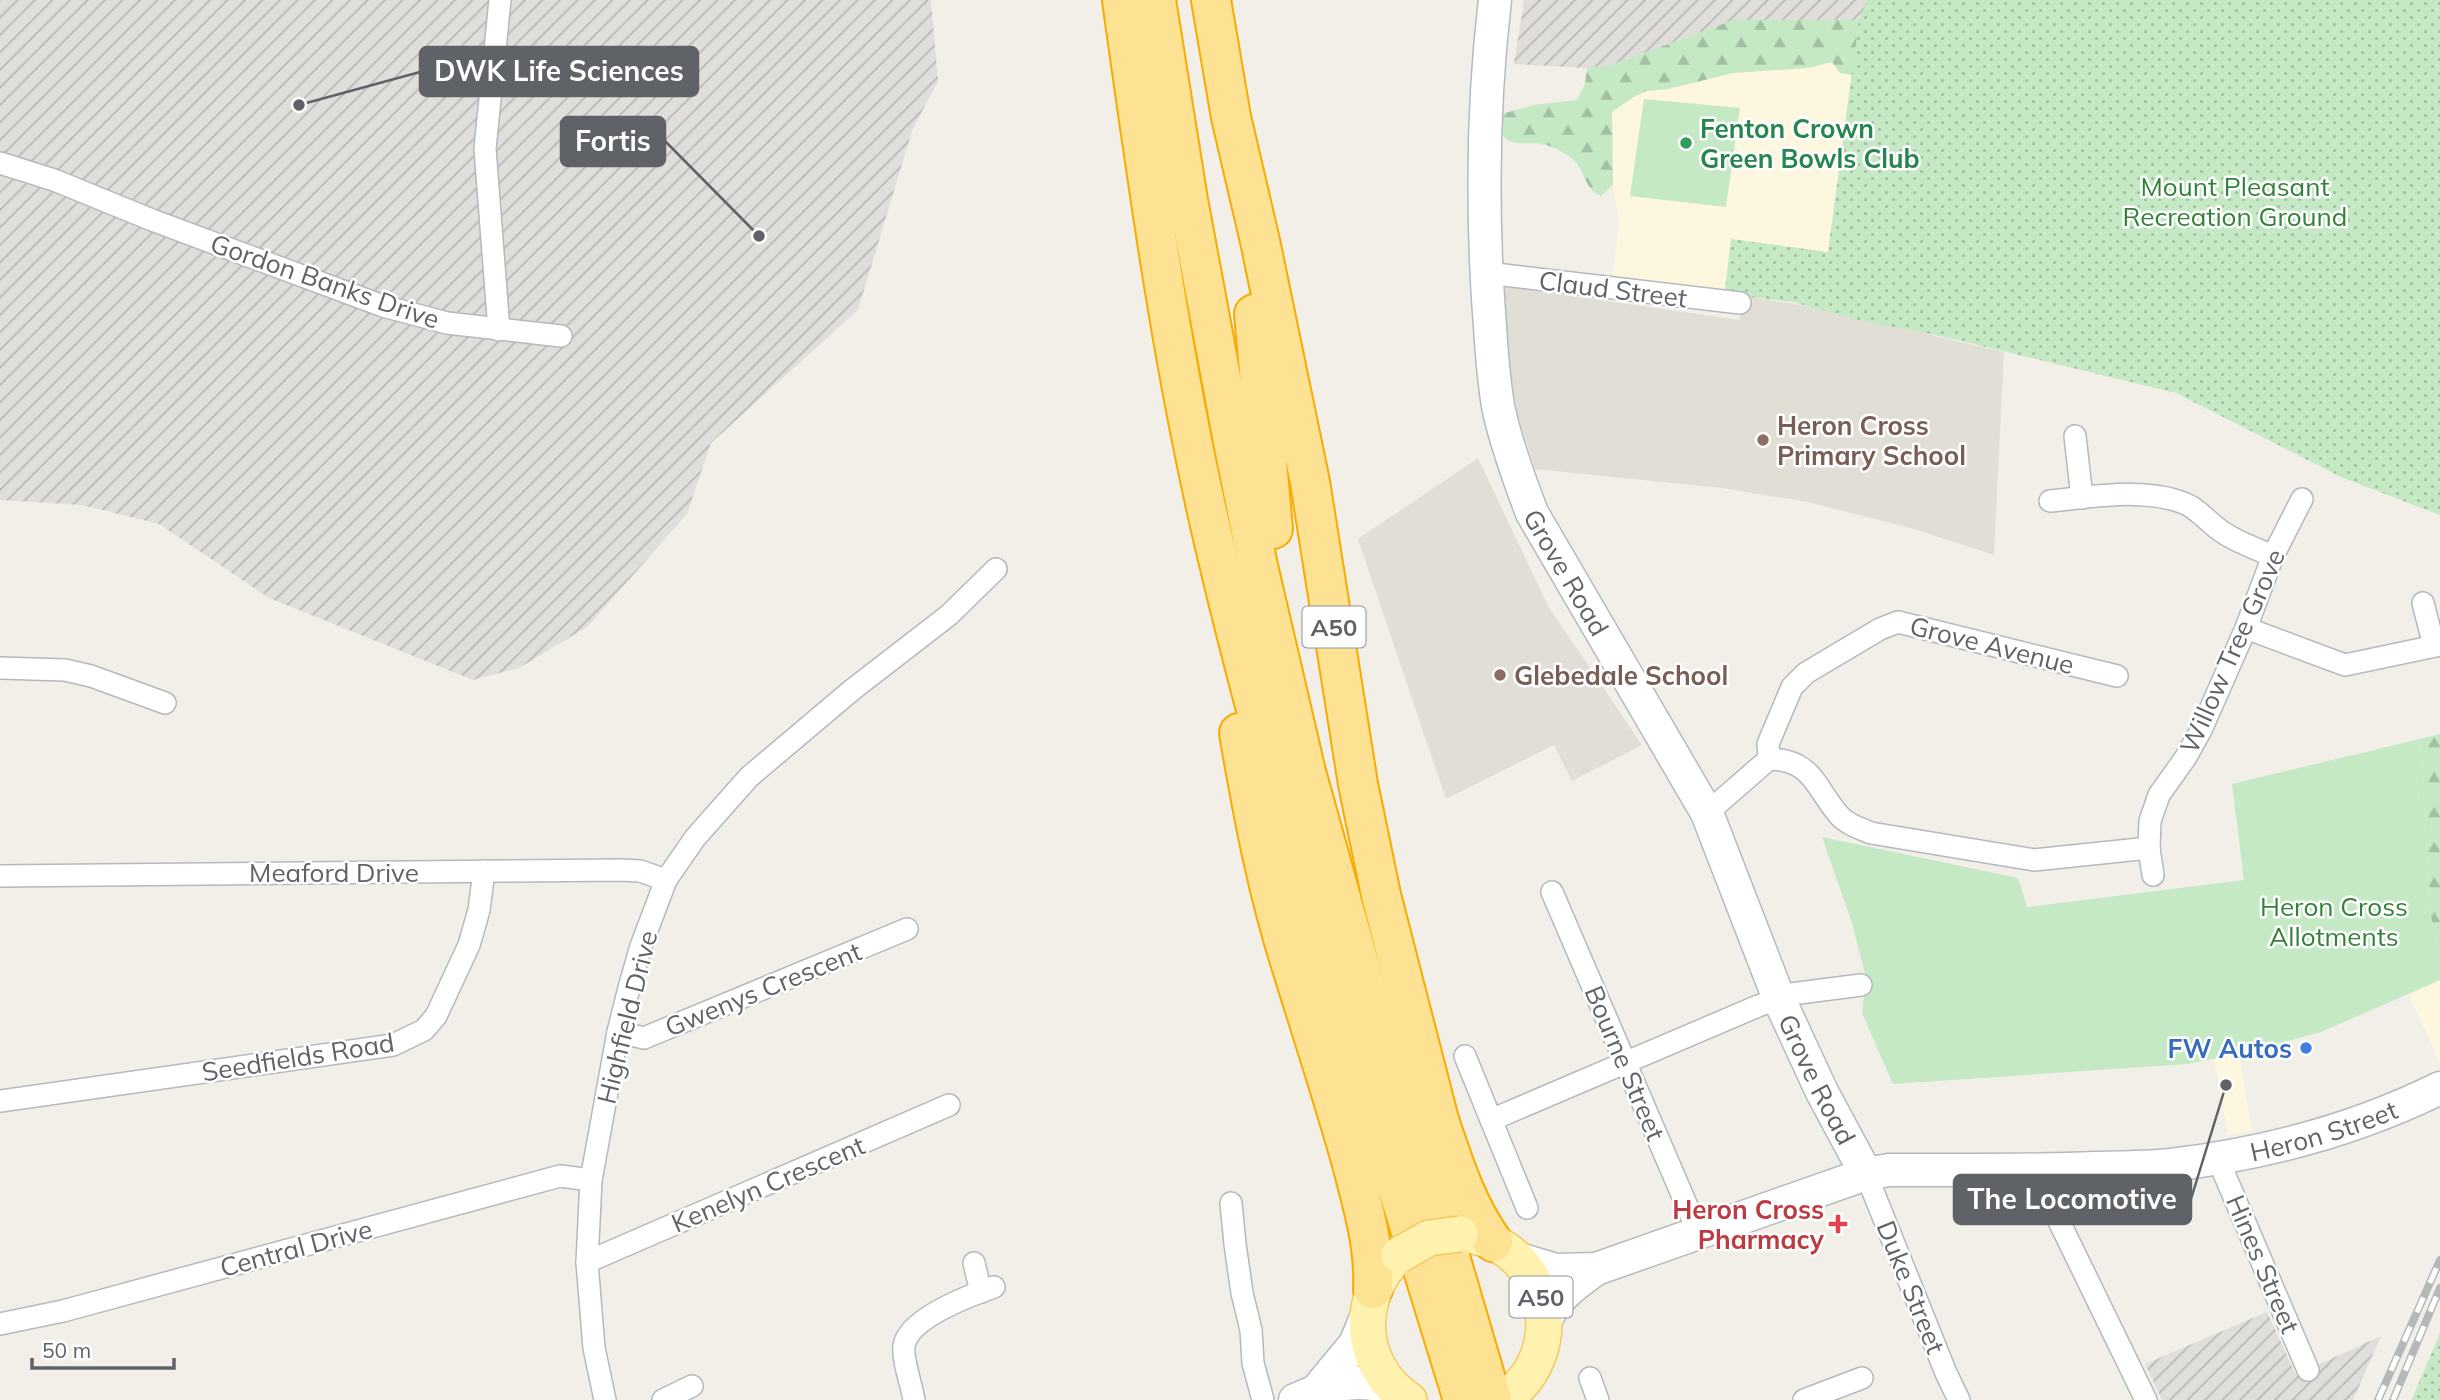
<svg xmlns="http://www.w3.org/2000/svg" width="2440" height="1400" viewBox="0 0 2440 1400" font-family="Mulish,sans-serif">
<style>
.commercial{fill:#fef7e0}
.industrial{fill:url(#industrial-furrows)}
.education{fill:#e1ded6}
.green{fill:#c5e8c5}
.forest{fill:url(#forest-firs)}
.park{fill:url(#park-dots)}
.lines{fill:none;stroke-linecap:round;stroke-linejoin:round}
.street-casing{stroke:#b5b8bc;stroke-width:24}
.secondary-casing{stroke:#b6babf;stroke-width:35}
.primary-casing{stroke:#f2c960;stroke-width:38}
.highway-casing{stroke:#f9ab00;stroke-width:42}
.street{stroke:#fff;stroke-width:21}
.secondary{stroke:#fff;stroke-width:32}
.primary{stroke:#fff2af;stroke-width:35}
.highway{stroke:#fde293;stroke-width:38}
.rail-casing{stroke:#b6b7b8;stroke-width:8}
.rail{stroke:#fff;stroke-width:5;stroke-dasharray:16;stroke-linecap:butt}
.primary-bridge-casing{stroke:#f2c960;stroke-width:38;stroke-linecap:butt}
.primary-bridge{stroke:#fff2af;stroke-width:35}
.leisure-dot{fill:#2e9e5b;stroke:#fff;stroke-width:2.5}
.education-dot{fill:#8d6e63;stroke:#fff;stroke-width:2.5}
.shop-dot{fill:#3f7fe0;stroke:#fff;stroke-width:2.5}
.health-dot{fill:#e0444e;stroke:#fff;stroke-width:2.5}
.labels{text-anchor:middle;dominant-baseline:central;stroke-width:5;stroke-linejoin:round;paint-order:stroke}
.shield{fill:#fff;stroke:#8f9295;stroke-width:2}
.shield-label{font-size:24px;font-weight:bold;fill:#5f6368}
.leisure-label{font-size:26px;font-weight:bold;fill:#27864d;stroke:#fff;text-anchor:start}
.park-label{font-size:26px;fill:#348238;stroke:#fff}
.street-label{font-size:26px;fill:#5f6368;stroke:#fff}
.education-label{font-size:26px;font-weight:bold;fill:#785e54;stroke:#fff;text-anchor:start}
.shop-label{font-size:26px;font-weight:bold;fill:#366cbe;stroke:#fff;text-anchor:end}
.health-label{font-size:26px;font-weight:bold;fill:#be3a42;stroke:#fff;text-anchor:end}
.leader{fill:none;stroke:#5f6368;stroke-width:2.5}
.callout-dot{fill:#5f6368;stroke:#fff;stroke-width:2.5}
.callout{fill:#5f6368;stroke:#5f6368;stroke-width:2.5}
.callout-label{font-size:28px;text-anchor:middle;font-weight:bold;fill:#fff}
</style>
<defs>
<pattern id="industrial-furrows" width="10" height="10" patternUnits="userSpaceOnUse" patternTransform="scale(1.75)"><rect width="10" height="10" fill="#e0deda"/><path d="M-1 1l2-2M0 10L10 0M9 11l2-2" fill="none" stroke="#b9b8b5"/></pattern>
<pattern id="forest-firs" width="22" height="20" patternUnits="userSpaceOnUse" patternTransform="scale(1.75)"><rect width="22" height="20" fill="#c5e8c5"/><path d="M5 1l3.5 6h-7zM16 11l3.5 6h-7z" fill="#a3c0a4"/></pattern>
<pattern id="park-dots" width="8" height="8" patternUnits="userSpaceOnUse" patternTransform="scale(1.75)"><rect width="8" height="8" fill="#c5e8c5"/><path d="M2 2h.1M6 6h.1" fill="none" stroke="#a3c0a4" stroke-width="1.8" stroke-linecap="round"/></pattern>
</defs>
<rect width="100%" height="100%" fill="#f1efe8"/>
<g class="commercial">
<path d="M1855,51L1828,253L1732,239L1725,290L1612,281L1619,225L1613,185L1612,112L1632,98L1646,91L1668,89L1733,73L1808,68L1832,62L1840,73Z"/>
<path d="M2440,980V1064L2409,995Z"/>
<path d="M2239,1054L2252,1131L2228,1135L2214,1058Z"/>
</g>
<g class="industrial">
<path d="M0,0H931L938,81L912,131L858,310L711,443L687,514L587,627L519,668L473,680L269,598L159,524L82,505L0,500Z"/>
<path d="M1524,0H1868L1859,20H1734L1611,65L1587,68L1514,64Z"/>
<path d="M2267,1312L2296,1375L2381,1336L2353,1400H2162L2145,1364Z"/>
</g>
<g class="education">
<path d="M1504,286L1739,320L1746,296L1806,306L2004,352L1994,555L1914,529L1808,502L1722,488L1535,469L1517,412L1506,343L1502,296Z"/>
<path d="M1478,458L1548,606L1642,745L1572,781L1554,745L1446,799L1358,539Z"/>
</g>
<g class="green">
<path d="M1644,99L1740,108L1726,207L1630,196Z"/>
<path d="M2420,739L2431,916L2440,957V980L2321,1032L2239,1054L2187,1064L1893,1084L1862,1013L1866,978L1852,923L1822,837L2018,878L2027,907L2244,880L2232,784Z"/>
</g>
<g class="forest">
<path d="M1868,0H1891L1856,46L1833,217L1852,75L1840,73L1832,62L1808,68L1733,73L1668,89L1646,91L1632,98L1612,112L1613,185L1601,196C1583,189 1585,167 1571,158C1565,153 1554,147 1546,145C1523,139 1513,152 1497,128L1501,114L1534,105L1577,100L1585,84L1587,68L1611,65L1734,20H1859Z"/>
<path d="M2440,734V957L2431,916L2420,739Z"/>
</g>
<g class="park">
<path d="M1868,0H2440V515L2341,477L2176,393L1949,338L1858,320L1793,302L1751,297L1725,290L1731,239L1828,252L1859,20Z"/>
<path d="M2440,1333V1400H2411L2412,1399Z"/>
</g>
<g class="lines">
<g class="street-casing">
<g id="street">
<path d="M0,163L54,180L152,220L383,306L447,323L561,336"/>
<path d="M1487,273L1740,303"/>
<path d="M499,330L485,149L500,0"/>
<path d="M2075,436L2082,498"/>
<path d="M2050,501C2091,497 2152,486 2190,506C2198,511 2204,517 2211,523C2228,539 2252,547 2273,556"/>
<path d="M2423,603L2434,646"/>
<path d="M2246,628L2345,665L2440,645"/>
<path d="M0,668L65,670L91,676L165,703"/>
<path d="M1769,759C1813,760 1815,787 1838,814C1846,824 1859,828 1871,833L2034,860L2149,848L2150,821L2159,795L2186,757L2201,730L2246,628L2273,556L2302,499"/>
<path d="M1707,813L1769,759L1768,744L1792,687L1806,673L1880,629L1898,622L2117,676"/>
<path d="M2149,848L2153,875"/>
<path d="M0,876L621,870L640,871L666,880"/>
<path d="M1552,892L1699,1234"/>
<path d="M618,1032L644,1038L907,929"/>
<path d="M1465,1056L1527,1208"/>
<path d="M0,1101L393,1045L424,1030L436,1016L469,945L479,910L484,871"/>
<path d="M1491,1120L1758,1006L1791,994L1861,985"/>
<path d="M2217,1157L2308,1370"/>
<path d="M2034,1170L2146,1400"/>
<path d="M1866,1174L1946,1373L1959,1400"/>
<path d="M1231,1203L1235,1244L1242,1293L1251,1330L1253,1363L1263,1400"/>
<path d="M587,1262L949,1105"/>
<path d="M974,1263L981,1292"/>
<path d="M0,1324L63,1311L560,1176L591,1180"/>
<path d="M1590,1378L1598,1400"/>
<path d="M605,1400L594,1348L587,1262L591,1180L618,1032L629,988L641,946L666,880L695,838L749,777L852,690L949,615L996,569"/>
<path d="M663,1400L692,1386"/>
<path d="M914,1400C912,1386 902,1359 904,1346C908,1318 971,1295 994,1287"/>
<path d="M1804,1400L1862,1378"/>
</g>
</g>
<g class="secondary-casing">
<g id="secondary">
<path id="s1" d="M1495,0C1483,100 1482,199 1488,299C1491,336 1492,375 1499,411C1507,446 1519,479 1532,513L1707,813L1779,999L1822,1092L1866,1174"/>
<path id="s2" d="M1516,1258L1556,1270L1596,1269L1866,1174L1889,1170C1958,1170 2027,1171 2096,1168C2121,1167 2146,1168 2171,1165C2263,1154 2357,1129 2440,1088"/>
<path d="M1545,1322C1555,1298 1575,1284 1596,1269"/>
<path d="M1317,1390L1355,1344L1367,1315"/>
<path d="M1295,1400C1327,1385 1368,1374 1400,1394"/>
</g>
</g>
<g class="primary-casing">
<g id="primary">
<path d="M1467,1235C1550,1246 1572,1355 1502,1400"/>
<path d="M1390,1264C1354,1307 1362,1369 1409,1400"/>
</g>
</g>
<g class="highway-casing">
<g id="highway">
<path d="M1122,0C1147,177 1171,355 1211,529C1279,824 1375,1111 1463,1400"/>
<path d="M1156,0L1188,200L1234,447L1258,566L1306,772L1368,995L1429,1185L1492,1400"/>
<path d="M1211,0L1231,117L1260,241L1310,482L1358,784L1381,895L1439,1120C1453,1162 1467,1206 1493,1242"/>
<path d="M1254,314L1273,529"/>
<path d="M1239,733C1253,814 1268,894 1293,971C1313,1036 1334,1099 1352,1164C1363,1206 1375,1246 1373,1289"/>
</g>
</g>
<use href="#street" class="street"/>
<use href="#secondary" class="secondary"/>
<use href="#primary" class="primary"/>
<use href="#highway" class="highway"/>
<g class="rail-casing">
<g id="rail">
<path d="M2378,1400L2440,1260"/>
<path d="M2393,1400L2440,1288"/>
</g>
</g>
<use href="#rail" class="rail"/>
<g class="primary-bridge-casing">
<path id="primary-bridge" d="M1399,1255L1429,1238L1460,1234"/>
</g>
<use href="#primary-bridge" class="primary-bridge"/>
</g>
<circle class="leisure-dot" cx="1686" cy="143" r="7"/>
<g class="education-dot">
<circle cx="1763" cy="440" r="7"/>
<circle cx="1500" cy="675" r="7"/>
</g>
<circle class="shop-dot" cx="2306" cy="1048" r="7"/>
<path class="health-dot" d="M1834.5 1213.5h7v7h7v7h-7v7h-7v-7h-7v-7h7z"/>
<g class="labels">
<g class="shield">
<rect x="1302.5" y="606.5" width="63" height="41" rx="5"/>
<rect x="1509.5" y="1276.5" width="63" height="41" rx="5"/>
</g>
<g class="shield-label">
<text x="1334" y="627">A50</text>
<text x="1541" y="1297">A50</text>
</g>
<g class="leisure-label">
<text x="1700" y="128">Fenton Crown<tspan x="1700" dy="30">Green Bowls Club</tspan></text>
</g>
<g class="park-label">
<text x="2235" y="186">Mount Pleasant<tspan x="2235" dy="30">Recreation Ground</tspan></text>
<text x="2334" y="906">Heron Cross<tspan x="2334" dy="30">Allotments</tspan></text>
</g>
<g class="street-label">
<text transform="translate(325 281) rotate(19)">Gordon Banks Drive</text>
<text transform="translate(1613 289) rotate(7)">Claud Street</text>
<text stroke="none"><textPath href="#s1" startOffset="588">Grove Road</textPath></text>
<text transform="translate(1992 645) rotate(14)">Grove Avenue</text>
<text transform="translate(2232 651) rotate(-66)">Willow Tree Grove</text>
<text x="334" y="872">Meaford Drive</text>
<text transform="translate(763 989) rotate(-22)">Gwenys Crescent</text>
<text transform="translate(627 1017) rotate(-76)">Highfield Drive</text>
<text transform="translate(298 1057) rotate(-9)">Seedfields Road</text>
<text transform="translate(1625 1063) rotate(67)">Bourne Street</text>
<text stroke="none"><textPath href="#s1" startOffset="1155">Grove Road</textPath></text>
<text stroke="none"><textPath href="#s2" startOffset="830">Heron Street</textPath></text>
<text transform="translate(768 1184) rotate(-23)">Kenelyn Crescent</text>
<text transform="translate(296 1248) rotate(-15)">Central Drive</text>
<text transform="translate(2263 1264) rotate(67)">Hines Street</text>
<text transform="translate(1911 1287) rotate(68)">Duke Street</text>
</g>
<g class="education-label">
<text x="1777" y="425">Heron Cross<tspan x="1777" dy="30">Primary School</tspan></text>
<text x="1514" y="675">Glebedale School</text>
</g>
<g class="shop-label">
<text x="2292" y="1048">FW Autos</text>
</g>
<g class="health-label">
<text x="1824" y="1209">Heron Cross<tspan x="1824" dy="30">Pharmacy</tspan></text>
</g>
</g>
<path class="leader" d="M299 105L420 72M759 236L665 141M2226 1085L2191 1199"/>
<g class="callout-dot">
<circle cx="299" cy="105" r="7"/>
<circle cx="759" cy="236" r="7"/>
<circle cx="2226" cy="1085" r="7"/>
</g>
<g class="callout">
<rect x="420" y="47" width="278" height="49" rx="7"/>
<rect x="561" y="117" width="104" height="49" rx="7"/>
<rect x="1954" y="1175" width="237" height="49" rx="7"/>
</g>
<g class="callout-label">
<text x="559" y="81">DWK Life Sciences</text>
<text x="613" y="151">Fortis</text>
<text x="2072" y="1209">The Locomotive</text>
</g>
<path d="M32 1358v10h142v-10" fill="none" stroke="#5f6368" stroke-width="3.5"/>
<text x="42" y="1358" font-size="21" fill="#5f6368" stroke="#ffffff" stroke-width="5" paint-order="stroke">50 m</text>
</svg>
